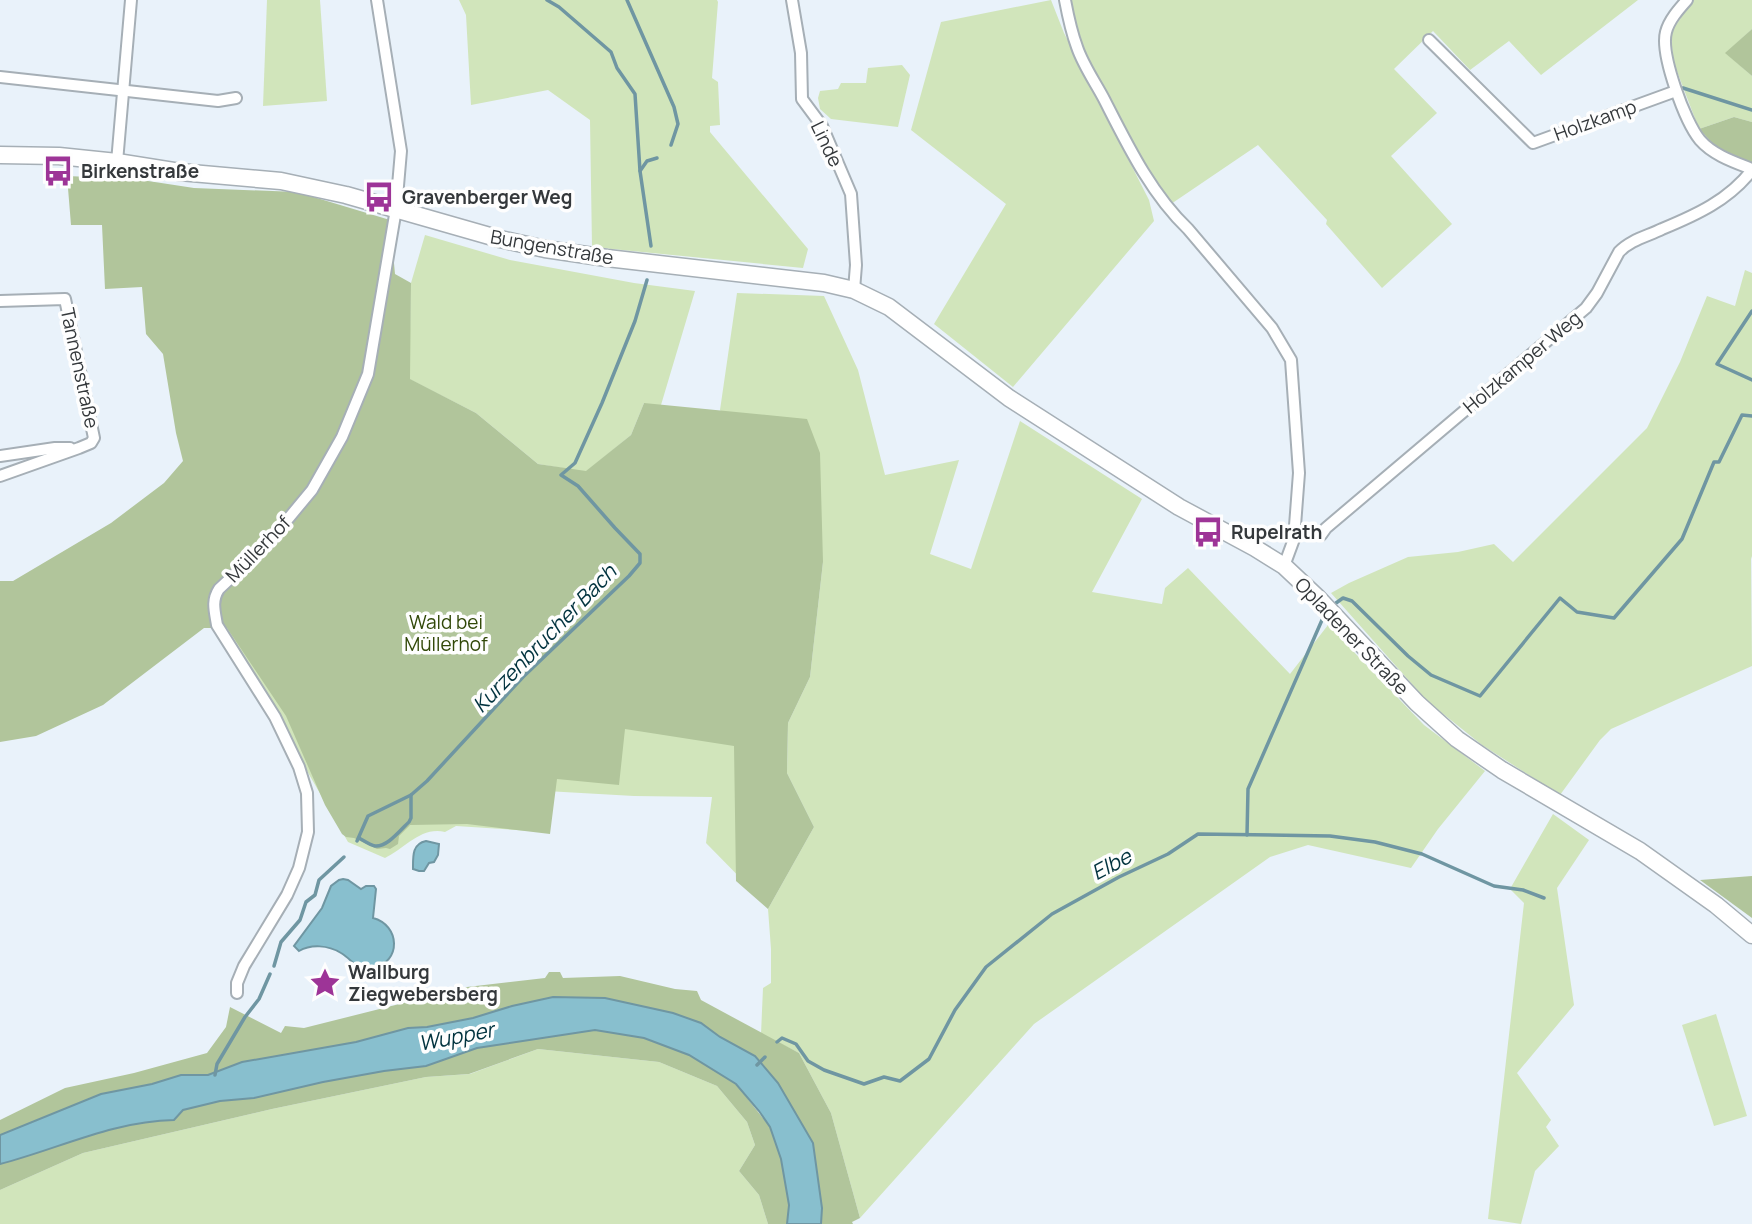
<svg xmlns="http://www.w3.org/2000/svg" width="1752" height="1224" viewBox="0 0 1752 1224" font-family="Manrope,sans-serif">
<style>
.green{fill:#d1e5bb}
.forest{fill:#b1c59b}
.water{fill:#88bfce;stroke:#6f96a2;stroke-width:2}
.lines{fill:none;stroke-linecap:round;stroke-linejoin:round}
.stream{stroke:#6f96a2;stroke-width:3.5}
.minor-casing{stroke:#a6afb6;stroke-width:14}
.secondary-casing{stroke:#a6afb6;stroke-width:19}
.minor{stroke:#fff;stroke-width:10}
.secondary{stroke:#fff;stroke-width:16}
.labels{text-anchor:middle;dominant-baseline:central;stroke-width:7;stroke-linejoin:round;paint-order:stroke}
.street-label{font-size:19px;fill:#34383b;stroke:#fefefe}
.poi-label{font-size:19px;font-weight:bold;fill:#34383b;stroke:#fefefe;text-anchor:start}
.park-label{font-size:19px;fill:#314808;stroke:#fefefe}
.water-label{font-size:21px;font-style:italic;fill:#00323e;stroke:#fefefe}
</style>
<rect width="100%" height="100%" fill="#e9f2fa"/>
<g class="green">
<path d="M267,0H320L327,101L263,106Z"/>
<path d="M459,0H717L718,2L712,78L718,82L720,125L710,126V132L808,249L803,268L592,247L590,120L548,90L471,105L466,15Z"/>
<path d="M1051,0L1064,33L1149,200L1154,221L1013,387L934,324L1006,204L911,130L941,22Z"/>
<path d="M1069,0H1638L1541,75L1509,41L1470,70L1433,31L1394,69L1437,113L1391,156L1452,224L1382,288L1326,224L1327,220L1258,145L1171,204L1155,183L1127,135L1084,50L1073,26Z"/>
<path d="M1693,0H1752V29L1726,53L1752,76V122L1734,117L1699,129L1673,61L1671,32Z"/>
<path d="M902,65L910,75L898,127L831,119L820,109L818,98L820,91L838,89L841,83H866L868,68Z"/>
<path d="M425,235L510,260L634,283L695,291L661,405L802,441L761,899L706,843L712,797L634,796L546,791L534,805L532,831L456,826L445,832C421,826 404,849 385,858L348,842L224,627L582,486L652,424L644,403L631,435L586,472L538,464L476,413L409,379L411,283Z"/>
<path d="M1745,270L1752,273V556L1751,559L1752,666L1611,729L1600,740L1560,795L1482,745L1427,701L1331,593L1349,583L1408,557L1458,552L1494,544L1513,562L1647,428L1680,362L1707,296L1735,306Z"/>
<path d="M737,293L824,296L858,370L885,475L959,460L930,554L971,569L1020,421L1142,499L1092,592L1162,604L1165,588L1188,568L1290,674L1328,625L1424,725L1485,771L1438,829L1411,868L1308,845L1270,857L1034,1024L860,1218L831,1113L799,1053L761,1034L763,988L771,983V949L768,909L814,827L787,773L788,723L810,677L823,562L720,410Z"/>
<path d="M1553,814L1589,840L1557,888L1574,1005L1517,1073L1551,1120L1546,1127L1559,1146L1535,1171L1521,1224L1488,1219L1524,903L1510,889Z"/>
<path d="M1716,1014L1747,1116L1714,1126L1682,1025Z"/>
<path d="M538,1049L659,1062L717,1086L747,1122L755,1145L739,1171L759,1195L768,1224H0V1190L83,1153L272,1109L426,1077L470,1074Z"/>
</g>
<g class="forest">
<path d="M1752,29V76L1725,53Z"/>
<path d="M1734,117L1752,122V163L1716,147L1699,129Z"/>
<path d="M67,176L135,179L194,188L297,192L390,220L395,274L411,283L410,379L476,413L538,464L586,471L631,435L644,403L807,419L820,453L823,562L810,677L788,723L787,773L814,827L768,909L736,881L734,746L625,729L619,785L557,779L550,834L467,824L410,825L399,836L398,844L390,849L386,848L377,849L354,838L346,837L342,834L325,805L286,716L227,628H204L103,705L36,736L0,742V581H13L111,523L164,483L183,461L176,433L163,354L146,334L142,287L105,289L102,225H71Z"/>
<path d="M1752,876V918L1700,880Z"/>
<path d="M549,972H560L563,978L620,976L675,989L697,991L701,1000L799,1053L831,1113L860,1218L852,1222L853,1224H821L822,1208L813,1143L755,1056L720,1037L701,1023L673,1013L605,998L553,997L512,1006L473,1018L427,1027L408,1028L356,1042L242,1062L208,1075H181L152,1084L101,1094L0,1135V1120L65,1088L134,1073L207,1053L226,1027L230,1007L281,1033L285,1026L304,1028L467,987L545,978Z"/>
<path d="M595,1030L644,1038L689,1055L736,1084L770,1127L781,1159L789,1205L787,1224H768L759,1195L739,1171L755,1145L747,1122L717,1086L659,1062L538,1049L469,1074L426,1077L272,1109L83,1153L0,1190V1164C58,1149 113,1121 174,1120L183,1110L220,1101L254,1098L323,1082L384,1071L426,1066L477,1048Z"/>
</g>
<g class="water">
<path d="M426,841L439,844L438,855L434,862L429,863L424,871H419L413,869C413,856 412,844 426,841Z"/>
<path d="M343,879L348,880L361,889L366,886H374L376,889L373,918C400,925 402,962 373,968C357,972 353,960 341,953C328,945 311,944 299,951L294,946L322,908L331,886L339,880Z"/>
<path d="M553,997L605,998L673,1013L701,1023L720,1037L755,1056L778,1083L813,1143L822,1208L821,1224H787L789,1205L781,1159L770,1127L759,1111L736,1084L689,1055L644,1038L595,1030L477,1048L426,1066L384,1071L323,1082L254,1098L220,1101L183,1110L174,1120C113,1121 58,1149 0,1164V1135L101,1094L152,1084L181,1075H208L242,1062L356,1042L408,1028L427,1027L473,1018L512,1006Z"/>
</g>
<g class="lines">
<g class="stream">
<path d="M547,0L559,7L611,52L617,68L635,94L640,171"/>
<path d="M627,0L674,107L678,124L671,145"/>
<path d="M1683,88L1752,110"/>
<path d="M651,246L640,171L647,161L657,158"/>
<path d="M1752,311L1717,364L1752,380"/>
<path d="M1336,603L1343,598L1352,601L1408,656L1431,675L1480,696L1560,598L1577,612L1614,618L1682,539L1714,462H1719L1742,415L1752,416"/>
<path d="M1247,835L1248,789L1322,620"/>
<path d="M359,838C363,840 370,845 375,846C388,847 400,830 409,822L411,818V795L427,781L523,677L629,576L640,563V554L615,528L578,486L561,475L575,463L602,403L635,321L647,280"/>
<path d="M357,841L368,816L411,795"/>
<path d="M274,966L281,942L300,920L306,902L315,895L319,880L344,857"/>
<path d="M777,1042L782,1038L796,1044L808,1061L824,1070L864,1084L884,1077L900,1081L929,1059L955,1010L986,967L1052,914L1119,877L1168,854L1198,834L1330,836L1375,842L1422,854L1494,886L1523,890L1544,898"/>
<path d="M757,1065L765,1057"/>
<path d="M215,1075L217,1064L245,1017L259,999L270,974"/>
</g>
<g class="minor-casing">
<g id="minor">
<path d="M792,0L801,53L802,99L822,126L851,194L856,265L854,290"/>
<path d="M1065,0C1068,16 1071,31 1077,47C1083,65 1095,82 1104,99C1127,144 1151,194 1188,229L1272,328L1291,360L1299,473L1294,539L1284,566"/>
<path d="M1687,0C1679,9 1669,20 1666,32C1660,54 1685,122 1700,140C1713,155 1734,162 1752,169"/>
<path d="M1429,40L1533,143L1676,91"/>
<path d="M0,77L218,101L236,98"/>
<path d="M117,162L131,0"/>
<path d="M0,301L65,299L94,438L91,443L79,448L0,476"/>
<path d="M0,456L55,448H70"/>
<path d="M1321,535L1326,528L1586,308L1597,293L1619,252C1630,240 1648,236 1662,229C1696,215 1729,200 1752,170"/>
<path d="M237,993V983L244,966L287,895L299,868L308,832L307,793L299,767L275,717L217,625C215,612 211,601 219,589L268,543L312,490L342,437L368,374L396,209L401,151L377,0"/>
</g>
</g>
<g class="secondary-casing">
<path id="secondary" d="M0,155L59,156L117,162L180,172L281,181L346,195L500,239L545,249L607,258L824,283L854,290L889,307L1009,398L1179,507L1255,548L1284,566L1318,598L1417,703L1457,739L1502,770L1640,851L1716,905L1752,935"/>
</g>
<use href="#minor" class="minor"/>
<use href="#secondary" class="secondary"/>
</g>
<defs>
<g id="bus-bare" transform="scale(2.415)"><path d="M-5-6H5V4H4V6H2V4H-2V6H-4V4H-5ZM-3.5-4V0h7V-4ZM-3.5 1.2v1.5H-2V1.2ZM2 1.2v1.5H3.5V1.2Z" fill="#9d3497" stroke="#fefefe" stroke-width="2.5" paint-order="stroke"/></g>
<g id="sight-bare" transform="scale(2.415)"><path d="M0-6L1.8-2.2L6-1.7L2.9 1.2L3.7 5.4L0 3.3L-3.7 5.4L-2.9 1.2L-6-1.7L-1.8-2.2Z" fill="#9d3497" stroke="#fefefe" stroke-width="2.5" paint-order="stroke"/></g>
</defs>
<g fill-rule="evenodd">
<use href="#bus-bare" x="58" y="171"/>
<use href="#bus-bare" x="379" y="197"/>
<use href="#bus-bare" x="1208" y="532"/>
<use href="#sight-bare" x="325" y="983"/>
</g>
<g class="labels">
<g class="street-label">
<text transform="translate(1595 120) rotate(-20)">Holzkamp</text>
<text transform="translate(827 144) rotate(64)">Linde</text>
<text transform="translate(552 247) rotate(10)">Bungenstraße</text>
<text transform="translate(1522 362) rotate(-40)">Holzkamper Weg</text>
<text transform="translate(80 368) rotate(78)">Tannenstraße</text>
<text transform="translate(258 549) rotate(-46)">Müllerhof</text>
<text transform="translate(1352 636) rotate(46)">Opladener Straße</text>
</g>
<g class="poi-label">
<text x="81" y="171">Birkenstraße</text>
<text x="402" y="197">Gravenberger Weg</text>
<text x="1231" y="532">Rupelrath</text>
<text x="348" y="972">Wallburg<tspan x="348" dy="22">Ziegwebersberg</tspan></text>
</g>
<g class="park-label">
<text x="446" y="622">Wald bei<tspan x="446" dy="22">Müllerhof</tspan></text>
</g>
<g class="water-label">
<text transform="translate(544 638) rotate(-46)">Kurzenbrucher Bach</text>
<text transform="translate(1111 864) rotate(-28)">Elbe</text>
<text transform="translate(456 1036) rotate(-11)">Wupper</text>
</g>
</g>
</svg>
